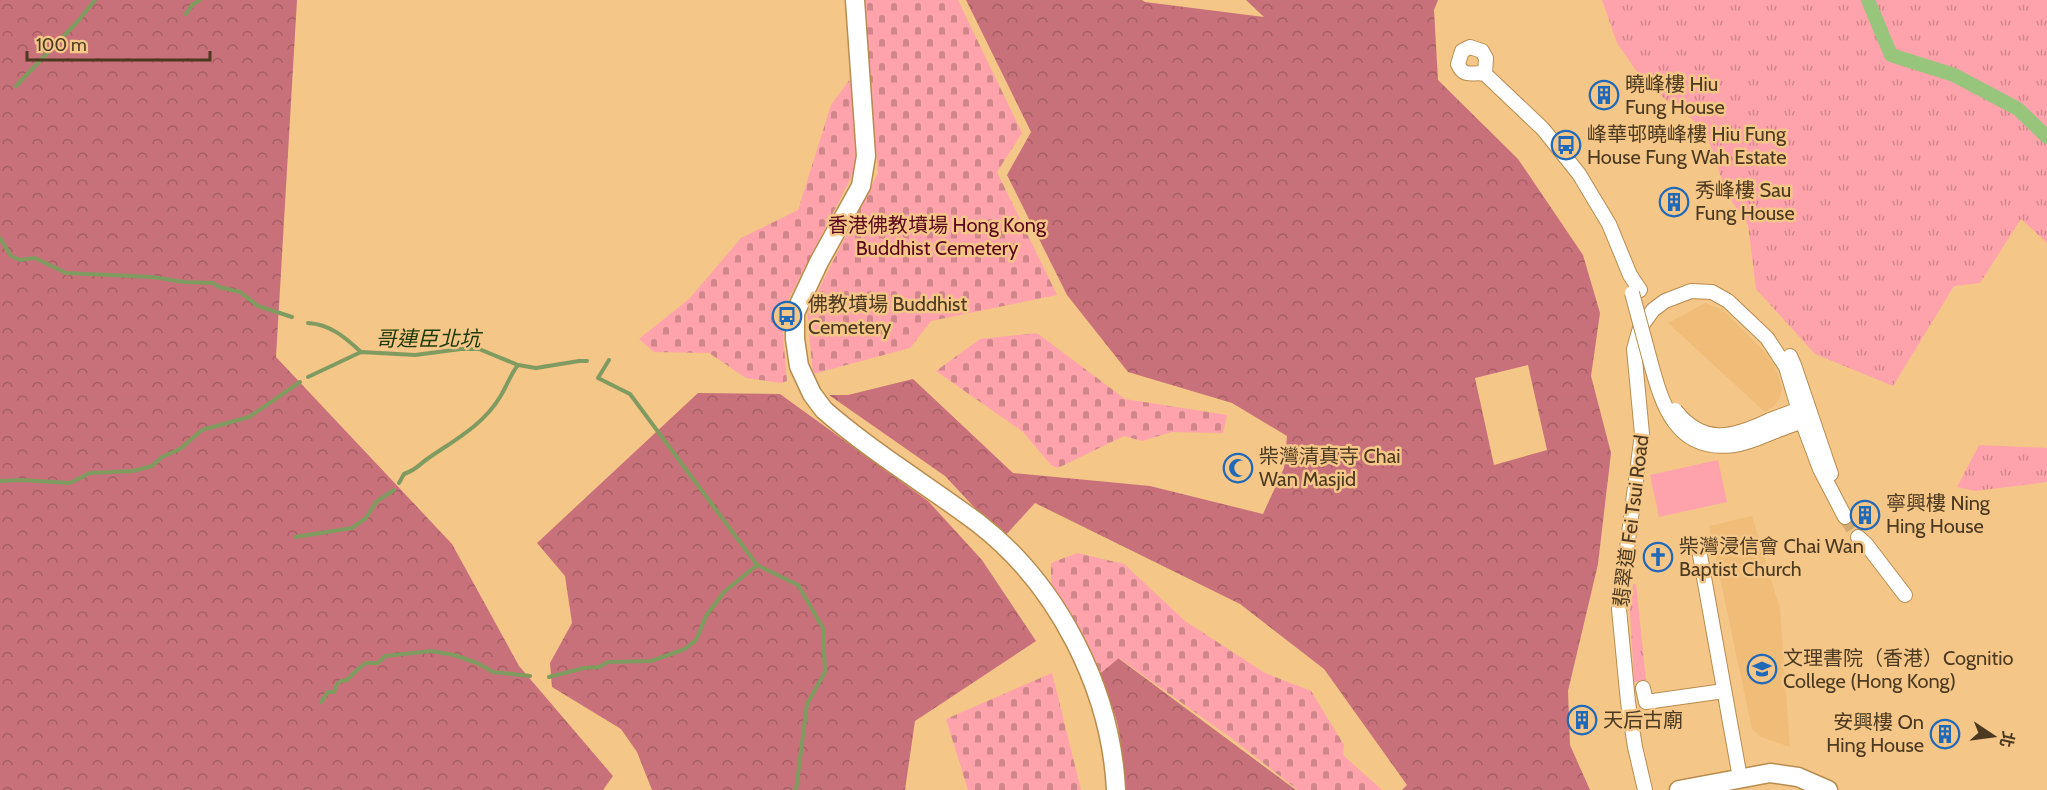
<svg xmlns="http://www.w3.org/2000/svg" width="2047" height="790" viewBox="0 0 2047 790" font-family="Cabin,'Noto Sans TC',sans-serif">
<style>
.built{fill:#efbd78}
.grass{fill:url(#grass-tufts)}
.forest{fill:url(#forest-crowns);fill-rule:evenodd}
.cemetery{fill:url(#cemetery-stones)}
.pitch{fill:#fea3ab}
.lines{fill:none;stroke-linecap:round;stroke-linejoin:round}
.stream{stroke:#809b60;stroke-width:4}
.canal{stroke:#97c57c;stroke-width:14}
.minor-tunnel{stroke:#d2aa73;stroke-width:14;stroke-dasharray:14 7;stroke-linecap:butt}
.minor-casing{stroke:#b88c4f;stroke-width:16}
.tertiary-casing{stroke:#b88c4f;stroke-width:21}
.minor{stroke:#fff;stroke-width:14}
.tertiary{stroke:#fff;stroke-width:18}
.minor-bridge-casing{stroke:#b88c4f;stroke-width:16;stroke-linecap:butt}
.minor-bridge{stroke:#fff;stroke-width:14}
.labels{text-anchor:middle;dominant-baseline:central;stroke-width:5;stroke-linejoin:round;paint-order:stroke}
.poi-label{font-size:20px;fill:#4c391f;stroke:#f4c688;text-anchor:start}
.park-label{font-size:20px;fill:#5b081d;stroke:#f4c688}
.street-label{font-size:20px;fill:#4c391f;stroke:#f4c688}
.water-label{font-size:21px;font-style:italic;fill:#1d3a05;stroke:#f4c688}
</style>
<defs>
<pattern id="grass-tufts" width="24" height="20" patternUnits="userSpaceOnUse" patternTransform="scale(1.5)"><rect width="24" height="20" fill="#fea3ab"/><path d="M3 7l-1-3M5 7V3M7 7l1-3M15 17l-1-3M17 17v-4M19 17l1-3" fill="none" stroke="#d0868b"/></pattern>
<pattern id="forest-crowns" width="20" height="18" patternUnits="userSpaceOnUse" patternTransform="scale(1.5)"><rect width="20" height="18" fill="#c9717a"/><path d="M2 6a3 3 0 1 1 6 0M12 15a3 3 0 1 1 6 0" fill="none" stroke="#a55e63"/></pattern>
<pattern id="cemetery-stones" width="16" height="16" patternUnits="userSpaceOnUse" patternTransform="scale(1.5)"><rect width="16" height="16" fill="#fea3ab"/><path d="M2 7V4a2 2 0 0 1 4 0v3zM10 15v-3a2 2 0 0 1 4 0v3z" fill="#d0868b"/></pattern>
</defs>
<rect width="100%" height="100%" fill="#f4c688"/>
<g class="built">
<path d="M1705,303L1722,309L1764,351L1774,365L1782,387L1780,398L1774,406L1765,412L1668,323Z"/>
<path d="M1752,516L1780,609L1790,747L1761,737L1752,729L1709,526Z"/>
</g>
<g class="grass">
<path d="M1602,0H2047V243L2021,219L1980,283L1954,286L1893,386L1815,354L1756,289L1748,225L1732,202L1725,189L1708,138L1693,120L1652,89L1639,75L1617,43Z"/>
<path d="M1979,445L2047,448V482L1975,491L1957,487Z"/>
<path d="M1633,584H1636L1646,680L1634,682L1630,611Z"/>
</g>
<g class="forest">
<path d="M0,0H297L276,357L452,544L519,666L613,776L603,790H0Z"/>
<path d="M966,0H1142L1145,2L1264,17L1246,0H1438L1434,10L1438,80L1518,159L1583,255L1600,313L1591,376L1611,453L1598,564L1568,691L1570,745L1590,790H1402L1407,785L1324,669L1240,604L1035,503L1003,538L945,476L829,395H848L913,379L1013,473L1150,486L1263,514L1284,468L1287,436L1232,403L1128,372L1067,295L1007,175L1031,132ZM1528,365L1547,450L1494,465L1475,378Z"/>
<path d="M698,393L780,394L928,501L982,560L1036,641L915,721L905,790H652L637,752L621,729L552,687L550,663L572,623L565,576L537,543Z"/>
<path d="M1118,658L1296,790H1122C1122,742 1122,719 1097,676Z"/>
</g>
<g class="cemetery">
<path d="M862,0H958L1022,133L997,172L1057,295L931,321L910,348L813,374L807,312L878,173Z"/>
<path d="M855,72L856,168L781,314L787,381L781,383L746,378L709,353L654,352L639,339L689,299L741,238L798,210L831,105Z"/>
<path d="M1037,333L1125,399L1227,415L1223,433L1172,432L1142,441L1124,436L1058,468L1051,465L1023,432L936,371L980,339Z"/>
<path d="M1077,553L1124,564L1185,621L1265,673L1311,691L1344,745L1343,755L1382,790H1298L1231,738L1119,658L1097,676L1051,595V563Z"/>
<path d="M1052,673L1081,790H968L946,719Z"/>
</g>
<path class="pitch" d="M1718,460L1727,502L1659,517L1650,475Z"/>
<g class="lines">
<g class="stream">
<path d="M186,14L192,5L200,0"/>
<path d="M16,86L78,21L95,0"/>
<path d="M0,238L11,256L20,260L35,258L66,273L152,277L184,282L213,283L219,287L240,292L258,306L292,317"/>
<path d="M308,323C330,324 346,338 361,352"/>
<path d="M609,360L598,378L630,394L757,565L798,585L823,628L825,672L807,704L796,790"/>
<path d="M308,377L361,352L415,355L461,349H479L518,365L536,368L579,361H587"/>
<path d="M0,481L21,480L70,483L90,473L133,471L152,466L162,457L180,449L202,430L249,417L300,382"/>
<path d="M399,483L404,474C418,469 418,465 430,457C455,440 484,424 500,397C507,386 510,375 518,365"/>
<path d="M295,537L352,528L366,518L376,502L394,490"/>
<path d="M549,677L584,668L599,667L608,662L651,661L685,649L696,640L706,616L724,592L757,565"/>
<path d="M321,702L328,692H334L337,684L341,681L347,680L358,669L366,663H378L385,656L431,651L454,655L477,663L493,672L530,676"/>
</g>
<path class="canal" d="M1868,0L1891,55L1954,75L2018,109L2047,137"/>
<path class="minor-tunnel" d="M1845,517L1858,537"/>
<g class="minor-casing">
<g id="minor">
<path d="M1485,74C1473,71 1464,79 1458,64L1462,51L1470,47L1482,51L1486,58L1485,74L1543,129L1579,174L1609,224L1630,275L1640,290"/>
<path d="M1790,356L1794,365L1831,474"/>
<path d="M1770,420L1805,407"/>
<path d="M1773,432L1811,418"/>
<path d="M1858,537L1866,544L1905,595"/>
<path d="M1698,544L1740,778"/>
<path d="M1643,688L1646,702L1724,691"/>
<path d="M1645,790L1635,747L1628,702L1619,609L1642,434L1634,349L1640,328L1653,310L1665,301L1691,291L1712,292L1728,301L1767,338L1786,367L1802,421L1820,469L1845,517"/>
</g>
</g>
<g class="tertiary-casing">
<g id="tertiary">
<path d="M855,0L866,156L861,186L819,262L795,313V339L799,366L812,394L824,410C872,452 927,485 978,523C1058,585 1111,689 1116,790"/>
<path d="M1679,790L1770,773L1798,777L1828,790"/>
</g>
</g>
<use href="#minor" class="minor"/>
<use href="#tertiary" class="tertiary"/>
<g class="minor-bridge-casing">
<g id="minor-bridge">
<path d="M1632,293C1638,315 1644,338 1650,360C1662,405 1676,453 1734,445C1748,443 1761,437 1773,432"/>
<path d="M1675,410C1704,447 1734,437 1770,420"/>
</g>
</g>
<use href="#minor-bridge" class="minor-bridge"/>
</g>
<defs>
<g id="building-ring" transform="scale(1.5)"><circle r="9.5" fill="#f4c688" stroke="#2068b8" stroke-width="1.5"/><path d="M-4-6H4V6H1V3H-1V6H-4ZM-2.5-4.3h1.7v1.8h-1.7ZM.8-4.3h1.7v1.8H.8ZM-2.5-1h1.7V.8h-1.7ZM.8-1h1.7V.8H.8Z" fill="#2068b8"/></g>
<g id="bus-ring" transform="scale(1.5)"><circle r="9.5" fill="#f4c688" stroke="#2068b8" stroke-width="1.5"/><path d="M-5-6H5V4H4V6H2V4H-2V6H-4V4H-5ZM-3.5-4V0h7V-4ZM-3.5 1.2v1.5H-2V1.2ZM2 1.2v1.5H3.5V1.2Z" fill="#2068b8"/></g>
<g id="mosque-ring" transform="scale(1.5)"><circle r="9.5" fill="#f4c688" stroke="#2068b8" stroke-width="1.5"/><path d="M3.5-4.9A6 6 0 1 0 3.5 4.9A5 5 0 1 1 3.5-4.9Z" fill="#2068b8"/></g>
<g id="church-ring" transform="scale(1.5)"><circle r="9.5" fill="#f4c688" stroke="#2068b8" stroke-width="1.5"/><path d="M-1.2-6h2.4v3.5h3.3v2.4h-3.3V6h-2.4V-.1h-3.3v-2.4h3.3Z" fill="#2068b8"/></g>
<g id="school-ring" transform="scale(1.5)"><circle r="9.5" fill="#f4c688" stroke="#2068b8" stroke-width="1.5"/><path d="M0-5L7-2L0 1L-7-2ZM-4 1L0 2.5L4 1V4Q0 6-4 4Z" fill="#2068b8"/></g>
</defs>
<g fill-rule="evenodd">
<use href="#building-ring" x="1604" y="95"/>
<use href="#bus-ring" x="1566" y="145"/>
<use href="#building-ring" x="1674" y="202"/>
<use href="#bus-ring" x="787" y="316"/>
<use href="#mosque-ring" x="1238" y="468"/>
<use href="#building-ring" x="1865" y="515"/>
<use href="#church-ring" x="1658" y="557"/>
<use href="#school-ring" x="1762" y="669"/>
<use href="#building-ring" x="1582" y="720"/>
<use href="#building-ring" x="1945" y="734"/>
</g>
<g class="labels">
<g class="poi-label">
<text x="1625" y="84">曉峰樓 Hiu<tspan x="1625" dy="23">Fung House</tspan></text>
<text x="1587" y="134">峰華邨曉峰樓 Hiu Fung<tspan x="1587" dy="23">House Fung Wah Estate</tspan></text>
<text x="1695" y="190">秀峰樓 Sau<tspan x="1695" dy="23">Fung House</tspan></text>
<text x="808" y="304">佛教墳場 Buddhist<tspan x="808" dy="23">Cemetery</tspan></text>
<text x="1259" y="456">柴灣清真寺 Chai<tspan x="1259" dy="23">Wan Masjid</tspan></text>
<text x="1886" y="503">寧興樓 Ning<tspan x="1886" dy="23">Hing House</tspan></text>
<text x="1679" y="546">柴灣浸信會 Chai Wan<tspan x="1679" dy="23">Baptist Church</tspan></text>
<text x="1783" y="658">文理書院（香港）Cognitio<tspan x="1783" dy="23">College (Hong Kong)</tspan></text>
<text x="1603" y="720">天后古廟</text>
<text x="1924" y="722" text-anchor="end">安興樓 On<tspan x="1924" dy="23">Hing House</tspan></text>
</g>
<g class="park-label">
<text x="937" y="225">香港佛教墳場 Hong Kong<tspan x="937" dy="23">Buddhist Cemetery</tspan></text>
</g>
<g class="street-label">
<text transform="translate(1631 521) rotate(-83)">翡翠道 Fei Tsui Road</text>
</g>
<g class="water-label">
<text x="428" y="338">哥連臣北坑</text>
</g>
</g>
<g transform="translate(1993 736) rotate(103)" stroke="#f4c688" stroke-width="4.5" paint-order="stroke">
<path d="M0-4.5L10 22L0 15L-10 22Z" fill="#4c391f"/>
<text y="-9" font-size="16" font-weight="bold" text-anchor="middle" fill="#4c391f">北</text>
</g>
<path d="M27 51v9h183v-9" fill="none" stroke="#4c391f" stroke-width="3"/>
<text x="36" y="51" font-size="18" fill="#4c391f" stroke="#f4c688" stroke-width="4.5" paint-order="stroke">100 m</text>
</svg>
